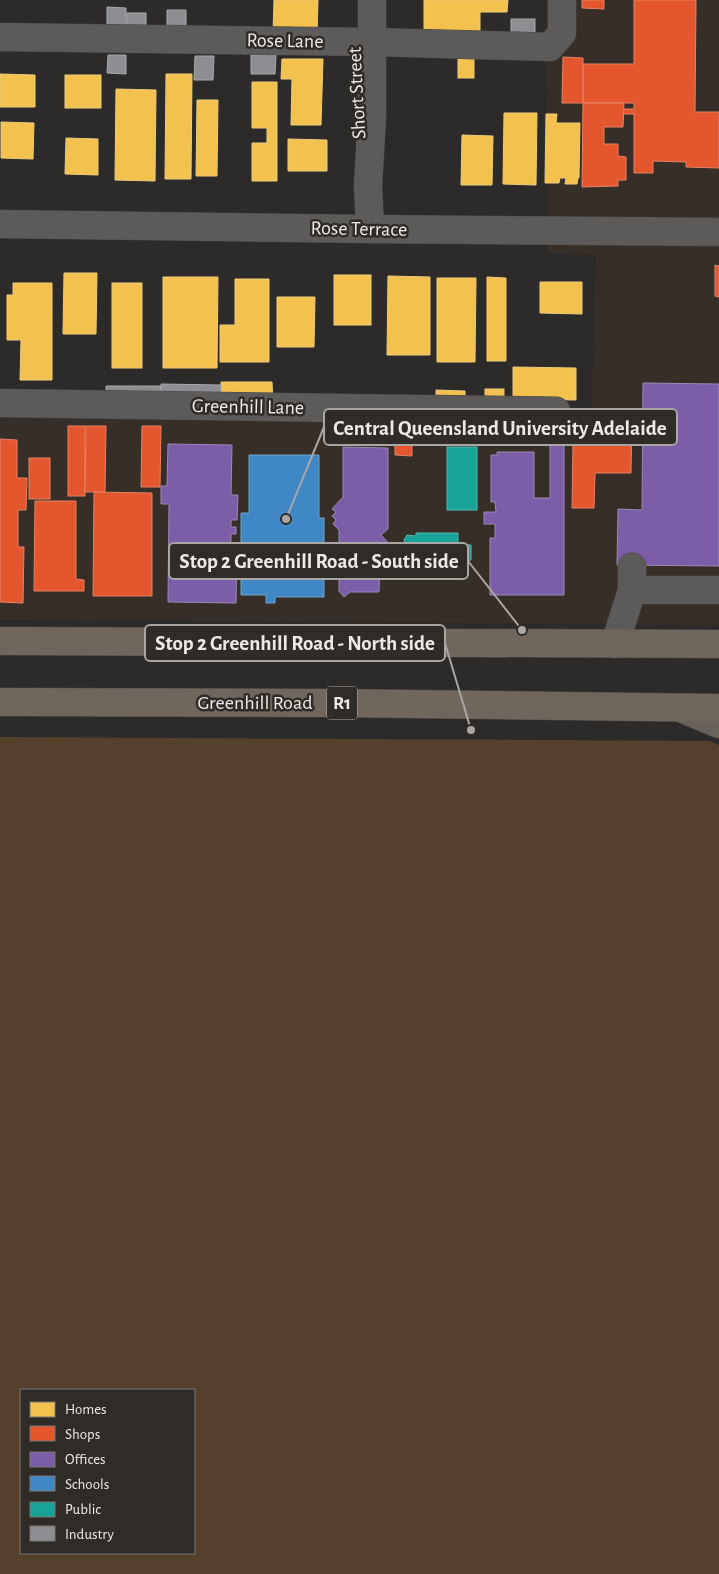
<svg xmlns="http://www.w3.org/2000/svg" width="719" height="1574" viewBox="0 0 719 1574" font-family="'Alegreya Sans',sans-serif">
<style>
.built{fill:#372e27}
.green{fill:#55402c;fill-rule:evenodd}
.homes{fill:#f2c14e;stroke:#f0cd7c}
.shops{fill:#e4572e;stroke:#e68366}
.offices{fill:#7b5ea7;stroke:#9d88ba}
.schools{fill:#3f88c5;stroke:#73a5cf}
.public{fill:#17a398;stroke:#57b8b0}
.industry{fill:#8d8d92;stroke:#aaa9ac}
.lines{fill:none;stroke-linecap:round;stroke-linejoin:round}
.minor-casing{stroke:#494745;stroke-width:29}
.major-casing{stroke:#494745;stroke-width:29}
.highway-casing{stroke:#494745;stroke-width:29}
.minor{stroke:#5d5b59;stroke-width:28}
.major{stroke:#69625b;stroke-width:28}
.highway{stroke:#71665c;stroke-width:28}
.labels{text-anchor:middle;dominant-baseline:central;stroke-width:5;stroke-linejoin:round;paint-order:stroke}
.shield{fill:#2f2b27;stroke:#b3b0ad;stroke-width:1}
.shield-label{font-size:19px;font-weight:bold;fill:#ece9e7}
.street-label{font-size:20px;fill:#ece9e7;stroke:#2f2b27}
.leader{fill:none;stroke:#a9a6a4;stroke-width:2}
.callout-dot{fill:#a9a6a4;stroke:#2f2b27;stroke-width:2}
.callout{fill:#2f2b27;stroke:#a9a6a4;stroke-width:2}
.callout-label{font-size:21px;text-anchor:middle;font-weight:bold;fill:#ece9e7}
</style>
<rect width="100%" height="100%" fill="#2d2b29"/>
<path class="built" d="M546,0H719V625L0,620V415L591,418L596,255L548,253Z"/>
<path class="green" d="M0,737L710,741L719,745V1574H0ZM194,1390V1553H21V1390Z"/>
<g class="homes">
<path d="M274,0H318L317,34L273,33Z"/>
<path d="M424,0H508L507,12H480V32L424,31Z"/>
<path d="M282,59H323L321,125H291L292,79H281Z"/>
<rect x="458" y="59" width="16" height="19"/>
<path d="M0,74L35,75V107H0Z"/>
<path d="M166,74H192L191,179H165Z"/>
<rect x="65" y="75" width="36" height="33"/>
<path d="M252,82H277V181H252V143H267V128H252Z"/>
<path d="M116,89L156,90L155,181L115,180Z"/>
<path d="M197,100H218L217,176H196Z"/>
<path d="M504,113H537L536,185L503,184Z"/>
<path d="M546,114H557L556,123H580L579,178H578L577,184H565L566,178H560L559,183H545Z"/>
<path d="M1,122L34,123L33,159L1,158Z"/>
<path d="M462,135L493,136L492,185H461Z"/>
<path d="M66,138L98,139V175L65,174Z"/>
<path d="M288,139L327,140V171H288Z"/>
<path d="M64,273H97L96,334H63Z"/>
<rect x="334" y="275" width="37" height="50"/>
<path d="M388,276L430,277V355H387Z"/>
<path d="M163,277H218L217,368H163Z"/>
<path d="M487,277L506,278V361H487Z"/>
<path d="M437,278H476L475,362H437Z"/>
<path d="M235,279H269V362H220V325H235Z"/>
<path d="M540,282H582V314L540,313Z"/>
<path d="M13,283H52V380H20L21,340H7V295H13Z"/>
<rect x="112" y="283" width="30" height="85"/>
<path d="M277,297H315L314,347H277Z"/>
<path d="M513,367L576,368V400L513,399Z"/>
<path d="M221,382H272L273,404L221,405Z"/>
<rect x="485" y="389" width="19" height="19"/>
<path d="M436,390L465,391V408L436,407Z"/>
</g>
<g class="shops">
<path d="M582,0H604V9L582,8Z"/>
<path d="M634,0H696L695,112H719V168L686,167V162L653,161V173H634V114H623V109H634V103H583V64H634Z"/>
<path d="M563,57L583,58V103H562Z"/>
<path d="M583,103H624L623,127H604V144H618V156L626,157V180H618V186L582,187Z"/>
<path d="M715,265L719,266V297L715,296Z"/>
<path d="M614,415H632L631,473H595L594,508H572L573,443L604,444L605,436H613Z"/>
<rect x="68" y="426" width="17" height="70"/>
<path d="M86,426H106L105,492H85Z"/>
<path d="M142,426H161L160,487H141Z"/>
<path d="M412,427V456L395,455V428Z"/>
<path d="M0,439L17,440V478H27L26,510H18V547H24L23,603L0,602Z"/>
<rect x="29" y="458" width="21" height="41"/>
<path d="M94,492L152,493V596H93Z"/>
<path d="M35,501H76V579L84,580V591H34Z"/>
</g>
<g class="offices">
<path d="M643,383L719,384V566L617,565L618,509L642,510Z"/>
<path d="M550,429H564V595H490V538H495V524H484V512H496L495,502H491V455H497V452H534V498H550Z"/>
<path d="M168,444L232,445L231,495H238L237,520H231V527H236V534H231V544H237L236,603L168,602L169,504H161V486H167Z"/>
<path d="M343,447L388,448V529L381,535L391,546L380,557L379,592H350L344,597L339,591V530L333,524L336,520L332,516L336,512L332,509L343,497Z"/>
</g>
<path class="schools" d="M249,455H319V518H324V597H275V603H266V595H241V513H249Z"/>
<g class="public">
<rect x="447" y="447" width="30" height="63"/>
<path d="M416,533H458V544L471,545V560L463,562L462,572H458L457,575L410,574V572L406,571L404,569V563L401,560L400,554L401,548L405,543L404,540L407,535L416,536Z"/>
</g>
<g class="industry">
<path d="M107,7L126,8V32L107,31Z"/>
<path d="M167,10H186V35L167,34Z"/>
<rect x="127" y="13" width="19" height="19"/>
<rect x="511" y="19" width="24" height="19"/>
<path d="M108,55H126V74L107,73Z"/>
<path d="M251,55H276L275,74H251Z"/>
<path d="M195,56H214L213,80H194Z"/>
<path d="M161,384L221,385V405L161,403Z"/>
<path d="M106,386H161V403L106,402Z"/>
</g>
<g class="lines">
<g class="minor-casing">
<g id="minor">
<path d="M0,37L372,42L550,47L562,33V0"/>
<path d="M0,224L370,229L719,232"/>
<path d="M370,229L368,186L372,117V0"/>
<path d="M0,403L556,411"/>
<path d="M632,590H719"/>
<path d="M615,644L632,590V567"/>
</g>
</g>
<g class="major-casing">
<path id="major" d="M683,709L719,724"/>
</g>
<g class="highway-casing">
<g id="highway">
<path d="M0,641L719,644"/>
<path d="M0,702L334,703L719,708"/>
</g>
</g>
<use href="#minor" class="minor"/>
<use href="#major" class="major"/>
<use href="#highway" class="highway"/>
</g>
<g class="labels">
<rect class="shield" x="327" y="686.5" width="30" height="33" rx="4"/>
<g class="shield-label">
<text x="342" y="703">R1</text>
</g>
<g class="street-label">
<text transform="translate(285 41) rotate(1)">Rose Lane</text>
<text transform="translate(357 93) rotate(-93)">Short Street</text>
<text transform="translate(359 229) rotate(1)">Rose Terrace</text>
<text transform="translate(248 407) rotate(1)">Greenhill Lane</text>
<text x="255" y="703">Greenhill Road</text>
</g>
</g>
<path class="leader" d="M286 519L324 427M522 630L468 561M471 730L445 643"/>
<g class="callout-dot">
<circle cx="286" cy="519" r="5"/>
<circle cx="522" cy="630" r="5"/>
<circle cx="471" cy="730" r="5"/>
</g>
<g class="callout">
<rect x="324" y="409" width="353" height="36" rx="5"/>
<rect x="169" y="543" width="299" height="36" rx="5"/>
<rect x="145" y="625" width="300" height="36" rx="5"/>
</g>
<g class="callout-label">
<text x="500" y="435">Central Queensland University Adelaide</text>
<text x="319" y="568">Stop 2 Greenhill Road - South side</text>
<text x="295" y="650">Stop 2 Greenhill Road - North side</text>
</g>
<rect x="20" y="1389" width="175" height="165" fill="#2f2b27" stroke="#7b7774"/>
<rect x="30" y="1402" width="25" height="15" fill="#f2c14e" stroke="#7b7774"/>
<text x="65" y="1414" font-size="15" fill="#ece9e7">Homes</text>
<rect x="30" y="1426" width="25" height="15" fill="#e4572e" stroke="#7b7774"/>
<text x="65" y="1439" font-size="15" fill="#ece9e7">Shops</text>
<rect x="30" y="1452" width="25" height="15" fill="#7b5ea7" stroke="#7b7774"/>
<text x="65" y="1464" font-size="15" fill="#ece9e7">Offices</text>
<rect x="30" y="1476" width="25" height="15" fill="#3f88c5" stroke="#7b7774"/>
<text x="65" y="1489" font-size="15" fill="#ece9e7">Schools</text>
<rect x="30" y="1502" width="25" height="15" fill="#17a398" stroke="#7b7774"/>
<text x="65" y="1514" font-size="15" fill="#ece9e7">Public</text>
<rect x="30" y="1526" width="25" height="15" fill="#8d8d92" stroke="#7b7774"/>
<text x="65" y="1539" font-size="15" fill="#ece9e7">Industry</text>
</svg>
